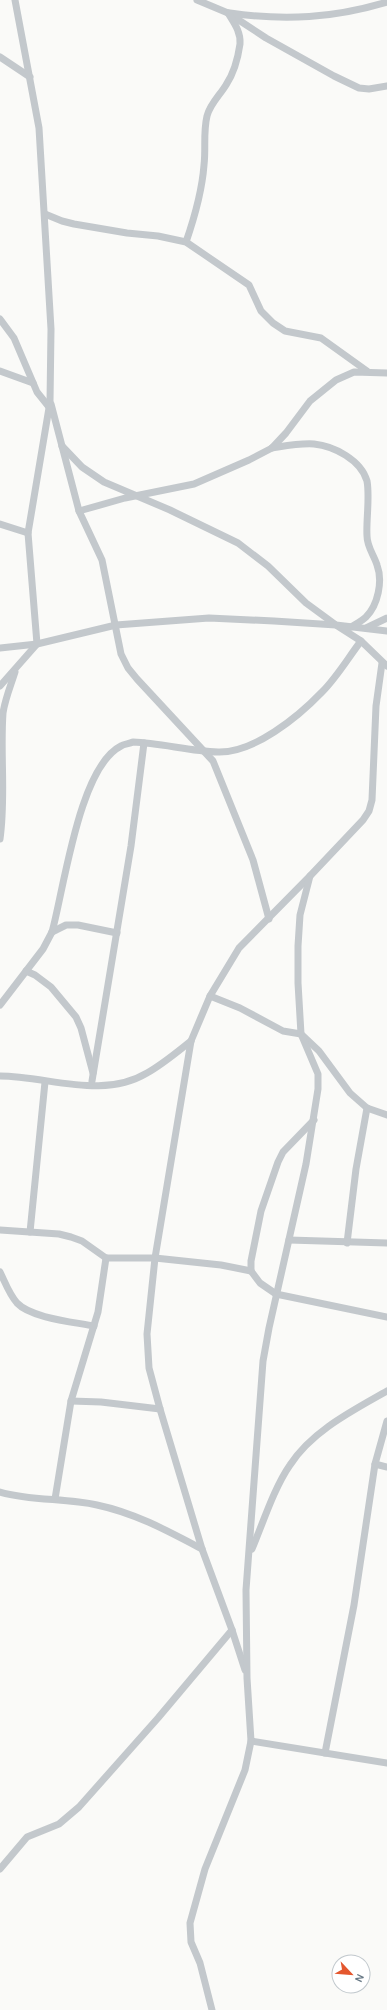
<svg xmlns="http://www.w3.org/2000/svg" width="387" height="2010" viewBox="0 0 387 2010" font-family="Karla,sans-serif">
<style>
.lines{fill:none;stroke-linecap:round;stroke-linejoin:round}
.minor{stroke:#c3c8cc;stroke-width:7}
</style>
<rect width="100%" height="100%" fill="#fafaf8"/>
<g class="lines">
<g class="minor">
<path d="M197,0L228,13L266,38L334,76L359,88L369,89L387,86"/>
<path d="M230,13C285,21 334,18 387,2"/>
<path d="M0,57L30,77"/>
<path d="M45,214L62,221L74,224L127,233L158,236L186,242L249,285L261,311L273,323L285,331L321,338L367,371"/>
<path d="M186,242C195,216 202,192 204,165C206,148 203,133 207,116C210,104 220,95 226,85C234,73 238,58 240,44C241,32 234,23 228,13"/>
<path d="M0,319L14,338L37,392L49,407"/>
<path d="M0,371L33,383"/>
<path d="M51,404L79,511L102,560L121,654L128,668L137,679L213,761L253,860L269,919"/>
<path d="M62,446L82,467L104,482L170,510L238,543L268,566L306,603L336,625L387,631"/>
<path d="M272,448C285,446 300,443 314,444C334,446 361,460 367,481C370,497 366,520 367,536C367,547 374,555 377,565C383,581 378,605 366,617C362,621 356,624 351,627"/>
<path d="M79,511L125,498L194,484L249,460L272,448L286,433L310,401L336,380L354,372L387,373"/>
<path d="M0,524L28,533"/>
<path d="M366,628L387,618"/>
<path d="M0,648L37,644L116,625L209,618L274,621L336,625L361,641L387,666"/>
<path d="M0,686L37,644L28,533L50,402L51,329L39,128L15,0"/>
<path d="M0,839C6,797 0,755 3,713C5,699 11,685 15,672"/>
<path d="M52,932L66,925H78L117,933"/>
<path d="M26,971L35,975L51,987L76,1017L81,1028L93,1073"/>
<path d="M210,996L240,1008L283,1031L301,1034L319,1051L350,1093L367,1108L387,1115"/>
<path d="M0,1005L43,949L52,932C64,889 79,767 121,746C124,744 129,744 133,742C161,743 189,751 218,752C254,753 298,717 322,692C337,677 348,658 361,641"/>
<path d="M0,1076C48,1076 102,1100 147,1073C163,1064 177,1052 191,1041"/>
<path d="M92,1081L131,846L144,743"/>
<path d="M314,1120L283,1152L278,1162L261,1211L251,1261V1271L260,1283L276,1294L387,1317"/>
<path d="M0,1230L59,1234L71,1237L82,1241L106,1258H155L221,1265L251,1271"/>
<path d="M30,1232L45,1082"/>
<path d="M289,1240L387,1243"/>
<path d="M347,1243L356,1169L367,1108"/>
<path d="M0,1272C5,1282 9,1294 17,1303C31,1318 74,1322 94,1326"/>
<path d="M71,1401L101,1402L160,1409"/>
<path d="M375,1464L387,1467"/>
<path d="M0,1492C31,1501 65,1498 97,1505C135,1513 168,1531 202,1549"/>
<path d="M55,1499L71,1401L98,1312L106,1258"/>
<path d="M252,1549C263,1523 274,1488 290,1465C312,1431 352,1411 387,1391"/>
<path d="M245,1670L232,1630L202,1549L160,1409L149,1368L147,1334L155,1258L191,1041L210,996L239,948L310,876"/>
<path d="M251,1741L387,1763"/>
<path d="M325,1753L354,1605L375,1464L387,1421"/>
<path d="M0,1869L27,1837L59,1824L79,1807L158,1718L232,1630"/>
<path d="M212,2010L200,1963L191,1942L190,1923L205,1869L245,1770L251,1741L247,1678L246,1590L263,1361L269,1328L306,1164L318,1089V1074L301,1034L298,983V946L300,915L310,876L363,820L369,811L372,800L376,706L382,663"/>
</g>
</g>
<g transform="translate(351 1974) rotate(116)"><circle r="19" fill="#ffffff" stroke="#c1c8cd"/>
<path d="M0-3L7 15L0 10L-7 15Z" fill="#e4572e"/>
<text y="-6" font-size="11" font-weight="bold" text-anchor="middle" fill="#657683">N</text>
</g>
</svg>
